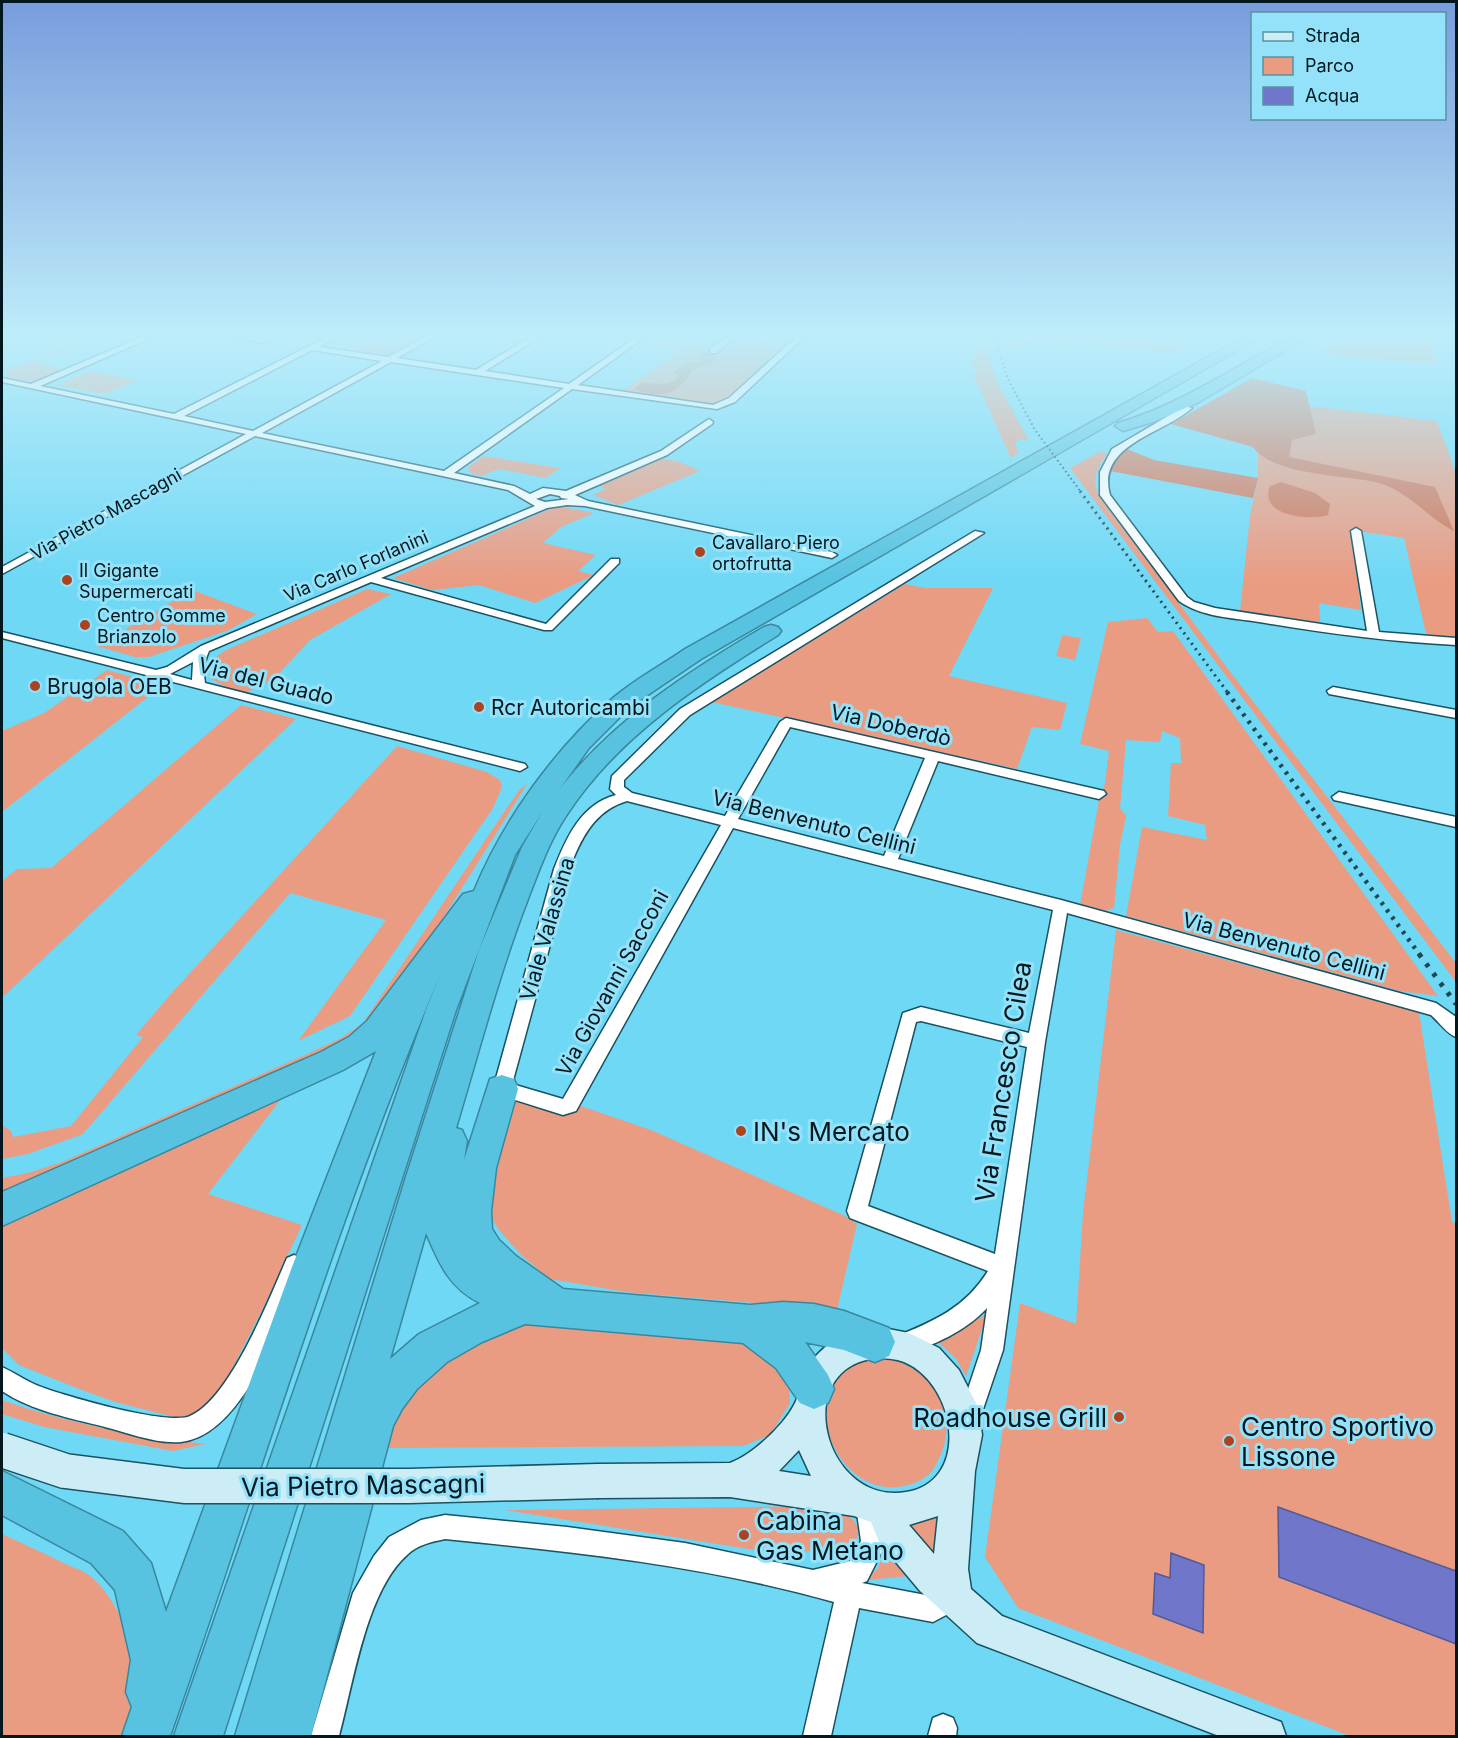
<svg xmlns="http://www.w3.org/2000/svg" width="1458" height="1738" viewBox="0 0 1458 1738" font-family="Inter,sans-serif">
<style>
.green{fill:#ea9c83}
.forest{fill:#d47658}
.water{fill:#7077ca;stroke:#4f5a96;stroke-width:1.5}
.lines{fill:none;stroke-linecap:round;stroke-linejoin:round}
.street-casing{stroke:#195261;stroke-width:3}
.secondary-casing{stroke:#195261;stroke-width:3}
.highway-casing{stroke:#3a879c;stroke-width:3}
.street{fill:#fff;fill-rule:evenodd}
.secondary{fill:#cdedf6;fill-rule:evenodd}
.highway{fill:#58c3e0;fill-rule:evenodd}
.rail-far3{stroke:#1d4753;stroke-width:2;stroke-dasharray:1.5 3;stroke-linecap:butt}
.rail-far2{stroke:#1d4753;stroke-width:3;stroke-dasharray:2 4.5;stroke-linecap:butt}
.rail-far1{stroke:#1d4753;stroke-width:4.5;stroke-dasharray:3 6;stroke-linecap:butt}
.rail{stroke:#1d4753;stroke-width:5;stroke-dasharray:4 8;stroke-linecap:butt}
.secondary-bridge-casing{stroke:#195261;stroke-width:37;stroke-linecap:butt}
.secondary-bridge{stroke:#cdedf6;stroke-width:34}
.poi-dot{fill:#ab4321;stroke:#93e2f9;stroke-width:2}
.labels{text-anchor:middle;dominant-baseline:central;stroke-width:6;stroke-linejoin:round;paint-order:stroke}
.far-street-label{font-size:18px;fill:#02181e;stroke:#93e2f9}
.far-poi-label{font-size:18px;fill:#02181e;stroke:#93e2f9;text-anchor:start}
.street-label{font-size:21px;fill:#02181e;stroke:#93e2f9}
.poi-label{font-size:21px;fill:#02181e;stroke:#93e2f9;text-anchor:start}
.near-street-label{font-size:26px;fill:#02181e;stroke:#93e2f9}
.near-poi-label{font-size:26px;fill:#02181e;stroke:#93e2f9;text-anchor:start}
</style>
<rect width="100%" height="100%" fill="#6fd8f5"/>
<g class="green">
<path d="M50,337H81L73,342L78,344L33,362L65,370C41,380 30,385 4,380L10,371L2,368L22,365L66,346L48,342Z"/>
<path d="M345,337H421L384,357L352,352L360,347L334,343Z"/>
<path d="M736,337H792L768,359L771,360C753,376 733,403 707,405L621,392L682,349L649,343L654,339L721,349Z"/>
<path d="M1005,337H1187L1181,348L1175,350L1176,353L1070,342L1061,346L1040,341L1008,349Z"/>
<path d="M1320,337H1433L1435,363L1342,357L1319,351L1334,341Z"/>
<path d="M979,345H985L998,384L1029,441L1023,439L1017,441L1015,444L1019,452L1011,458L973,374L977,367L970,366Z"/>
<path d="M90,371L137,380L105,394L58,385Z"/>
<path d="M1309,406L1437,421L1456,474V638L1426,634L1404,538L1351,530L1361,610L1319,603L1320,623L1240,611L1250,516L1258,478V453L1288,457L1292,440L1313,419Z"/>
<path d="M1101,451L1107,454C1097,469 1091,479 1099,496L1231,673L1456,963V982L1070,468Z"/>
<path d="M484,456L560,468L546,478L499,469L481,476L470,473L468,467Z"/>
<path d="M662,459L678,461L700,471L618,505L593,495L606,489L600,486Z"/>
<path d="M557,506L594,513L561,527L543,543L596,555L578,571L594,575L535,603L479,585L432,590L393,578Z"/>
<path d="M905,584L925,588H993L949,676L1067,703L1060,730L1032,727L1017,769L712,702Z"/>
<path d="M367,589L391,594L310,640L275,678L246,693L227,688L210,678L207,663L226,650Z"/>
<path d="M192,590L257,614L229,630L149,657H135L97,646Z"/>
<path d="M1147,618L1158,632L1173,631L1438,996L1400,991L1126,916L1142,827L1207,840L1205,825L1168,816L1171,763H1181L1180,738L1162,731L1160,742L1126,740L1120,808L1126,816L1120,845L1114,908L1105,911L1080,905L1099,800L1105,783L1109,751L1080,744L1108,622Z"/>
<path d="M1062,635L1081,638L1075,660L1056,656Z"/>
<path d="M107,670L163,685L2,812V731L44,713Z"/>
<path d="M241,705L296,719L2,998V881L17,869L51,868Z"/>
<path d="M397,746L487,772L500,780L502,787L493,808L350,1016L298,1041L386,920L290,893L83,1134L28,1154L2,1159V1125L11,1131L13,1137L71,1126L143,1037L136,1035L169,996Z"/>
<path d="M527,784L391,1001L352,1043L2,1198V1178L28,1173L62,1162L305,1055L341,1038L363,1023L504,812L520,789Z"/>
<path d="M1116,930L1419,1012L1452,1222L1456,1224V1736H1350L1018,1608L985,1557L1020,1303L1076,1324L1083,1213Z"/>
<path d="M522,1086L651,1130L843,1215L857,1224L837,1310L626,1292L550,1279L521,1255L498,1229L488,1210L514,1094Z"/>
<path d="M288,1090L208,1194L302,1225L265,1304L226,1381L203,1409L187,1418L174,1417L115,1402L82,1390L19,1365L2,1348V1218Z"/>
<path d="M987,1314L966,1376L956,1359L937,1341Z"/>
<path d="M518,1322L756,1339L788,1376L790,1403L770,1435L743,1446L382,1448L385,1427L438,1358Z"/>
<path d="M881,1357C936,1366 965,1419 934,1468C928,1478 915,1484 904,1486C838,1500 795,1396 854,1364C862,1360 872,1359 881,1357Z"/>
<path d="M2,1400C67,1423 136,1436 205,1444L173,1451L44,1427L2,1414Z"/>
<path d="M943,1504L931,1562L905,1527L927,1519Z"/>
<path d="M833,1506C854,1517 867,1527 850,1551L767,1552L505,1510Z"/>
<path d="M2,1534C24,1544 46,1554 68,1565C75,1568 84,1571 89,1575C135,1613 141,1684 123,1736H2Z"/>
<path d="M887,1541L909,1576L867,1580L878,1568Z"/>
</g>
<g class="forest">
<path d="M711,351L715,358L713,362L692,370C679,395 660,400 634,389L642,383C656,382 668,388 679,377L674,372L685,364L701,361L702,358L698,354Z"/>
<path d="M1252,378L1306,391L1316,434L1292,440L1289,457L1435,487L1454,531C1426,517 1407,489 1375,482C1343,475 1272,475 1253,447L1171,424Z"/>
<path d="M1127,449L1154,460L1258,478L1253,498L1110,471L1115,458Z"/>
<path d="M1281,482L1315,493L1330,504L1328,515C1309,521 1258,516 1270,486Z"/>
</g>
<g class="water">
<path d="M1278,1507L1456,1571V1644L1279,1577Z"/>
<path d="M1171,1553L1204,1565L1203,1633L1153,1614L1155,1573L1170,1578Z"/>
</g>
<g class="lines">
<g class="street-casing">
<g id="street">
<path d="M142,337H153L40,386L174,414L327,337H337L319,347L388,357L425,337H435L397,358L476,370L531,337H540L485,371L569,384L636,337H645L578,385L713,405L729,398L796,337H804L735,402L717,409L572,389L454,473L514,486L530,494L543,488L566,491L661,451L709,419L713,422L712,424L667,455L575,495L588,501L832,552L837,555L832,558L585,506L567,505L547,508L381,578L546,624L611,559H619V563L552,630H544L371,582L209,651C204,662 203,671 205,683L525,764L527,767L520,771L2,638V632L156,670L167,667L201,646L535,506L508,490L255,436L2,574V567L246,434L2,382V378L31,384ZM312,350L382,361L253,431L184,416ZM391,362L564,388L444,471L262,433ZM550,494L560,496L561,498L569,499L545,502L536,499ZM193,662L192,680L170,674Z"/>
<path d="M232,337H253L269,341L265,343Z"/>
<path d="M725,337H734L716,353H710V349Z"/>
<path d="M1185,406L1192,408C1164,434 1096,444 1110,495L1187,597L1194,602L1215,608L1367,631L1351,531L1356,528L1361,531L1379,632L1456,638V645C1390,642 1324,633 1259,622C1234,618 1201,617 1179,601L1100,495V472L1112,449Z"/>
<path d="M975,531L984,533L690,715L624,780V787L632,793L725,816L780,722L786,718L1104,791L1106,794L1099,799L938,761L898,859L1061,900L1436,1003L1456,1017V1037C1447,1034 1439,1022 1431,1015L1067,913L1045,1042L1003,1350L977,1427L969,1430L961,1427L958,1419L981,1350L987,1308C964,1333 934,1344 903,1356L895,1353L892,1345L895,1337C934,1321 965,1308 988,1271L850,1218L847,1211L903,1013L921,1007L1029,1033L1053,910L733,828L576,1111L563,1115L496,1094L493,1089L554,869C566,838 581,804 616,795L610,789L612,776L680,709ZM790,727L925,758L884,856L738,819ZM627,801L721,825L563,1099L512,1084L574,857C585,831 599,809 627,801ZM921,1021L1027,1047L995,1254L868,1206L916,1022Z"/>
<path d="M1333,687L1456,710V718L1329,694L1327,691Z"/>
<path d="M1339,792L1456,817V827L1334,800L1332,797Z"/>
<path d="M294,1255L301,1258L304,1265C283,1316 245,1435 181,1442C155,1444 129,1433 105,1427C70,1418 32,1411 2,1391V1367C13,1372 23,1379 34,1384C59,1395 168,1426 190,1416C230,1399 270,1297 287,1258Z"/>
<path d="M868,1494L877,1497L886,1543L867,1581L862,1583L931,1596L954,1584L963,1588L967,1597L963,1606L933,1622L859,1608L831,1736H803L834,1602C707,1566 576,1552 445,1539C431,1542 417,1545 407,1555C366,1591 353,1685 339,1736H311L353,1593L374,1556L389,1537L421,1520L445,1515L567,1527L685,1543L813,1570L850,1561L861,1541L856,1506L859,1497Z"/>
<path d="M943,1714L953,1718L957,1728L956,1736H928L933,1718Z"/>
</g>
</g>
<g class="secondary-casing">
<path id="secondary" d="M878,1327L909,1333L939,1348L959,1370L978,1407L982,1435L975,1471L968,1569L971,1589L1002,1616L1281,1722L1286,1736H1219L977,1643L920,1591L879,1542L871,1522L854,1516L730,1497L598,1498L586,1493L581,1481L586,1469L598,1464L730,1463C752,1455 783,1426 794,1405C799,1397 800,1384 804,1375C817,1345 847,1330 878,1327ZM878,1358C886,1358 896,1359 904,1362C957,1384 971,1482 906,1492C824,1506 788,1366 878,1358ZM799,1450L811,1476L779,1471ZM938,1516L934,1554L909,1525Z"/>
</g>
<g class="highway-casing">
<g id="highway">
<path d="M1244,337H1261L701,659L630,707L589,748L559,790C613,720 689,671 764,627L771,625L778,627L781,631L778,635C699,684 617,737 566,816C549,842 539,870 528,899C499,974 479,1051 456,1128L462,1130L467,1141L464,1160L490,1079L502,1075L514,1079L518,1089L496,1168L491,1211L492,1229L499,1240L516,1256L563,1289L750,1305L783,1302L814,1304L844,1311L889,1328L895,1342L889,1356L875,1362L844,1350L805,1342L828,1375L834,1389L828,1403L814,1409L800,1403L776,1368L743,1343L525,1324L482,1342L447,1362L417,1389L402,1409L393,1426L311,1736H235L405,1180L479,950L522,847L543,811L515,855L456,1010L223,1736H174L426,1010L441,973C335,1221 259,1482 170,1736H122L132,1707L126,1692L131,1660L115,1590L91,1563L2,1515V1471L123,1531L151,1563L166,1612L292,1267L376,1051L343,1070L2,1226V1192L321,1052L349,1037L367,1021L463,894L474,891C503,820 555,749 613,698C634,680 662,665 685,649ZM426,1233C439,1263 449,1288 480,1303L419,1334L390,1359Z"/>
<path d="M1291,337H1308L1199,402L1153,422L1123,431L1115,426L1118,423C1181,404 1233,368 1291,337Z"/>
</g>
</g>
<use href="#street" class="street"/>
<use href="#secondary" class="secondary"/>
<use href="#highway" class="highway"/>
<path class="rail-far3" d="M994,337L1008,379L1035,430L1081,492"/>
<path class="rail-far2" d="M1080,491L1228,693"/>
<path class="rail-far1" d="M1227,692L1420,955"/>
<path class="rail" d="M1419,954L1456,1004"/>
<g class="secondary-bridge-casing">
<path id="secondary-bridge" d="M2,1450L65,1471L184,1486H409L598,1481"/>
</g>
<use href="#secondary-bridge" class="secondary-bridge"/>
</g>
<linearGradient id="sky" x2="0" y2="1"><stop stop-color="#789cdc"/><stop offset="0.58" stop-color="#beedfa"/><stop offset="1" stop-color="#beedfa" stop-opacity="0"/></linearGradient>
<rect width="1458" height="580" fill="url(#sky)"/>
<g class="poi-dot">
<circle cx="700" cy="552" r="6"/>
<circle cx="67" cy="580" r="6"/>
<circle cx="85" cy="625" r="6"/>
<circle cx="35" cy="686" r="6"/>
<circle cx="479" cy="707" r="6"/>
<circle cx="741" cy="1131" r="6"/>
<circle cx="1119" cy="1417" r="6"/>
<circle cx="1229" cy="1441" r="6"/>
<circle cx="744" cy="1535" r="6"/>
</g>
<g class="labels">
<g class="far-street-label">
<text transform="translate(106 514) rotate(-29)">Via Pietro Mascagni</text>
<text transform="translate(356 566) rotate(-23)">Via Carlo Forlanini</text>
</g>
<g class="far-poi-label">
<text x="712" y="542">Cavallaro Piero<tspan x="712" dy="21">ortofrutta</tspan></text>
<text x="79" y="570">Il Gigante<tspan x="79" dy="21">Supermercati</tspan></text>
<text x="97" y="615">Centro Gomme<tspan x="97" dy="21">Brianzolo</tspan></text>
</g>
<g class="street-label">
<text transform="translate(266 681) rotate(14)">Via del Guado</text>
<text transform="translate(891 725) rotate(13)">Via Doberdò</text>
<text transform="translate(814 822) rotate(14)">Via Benvenuto Cellini</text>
<text transform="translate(547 929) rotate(-74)">Viale Valassina</text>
<text transform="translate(1284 946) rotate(15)">Via Benvenuto Cellini</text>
<text transform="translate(612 983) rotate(-61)">Via Giovanni Sacconi</text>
</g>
<g class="poi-label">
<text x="47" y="686">Brugola OEB</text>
<text x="491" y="707">Rcr Autoricambi</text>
</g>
<g class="near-street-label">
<text transform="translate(1003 1082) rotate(-81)">Via Francesco Cilea</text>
<text transform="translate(363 1485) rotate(-1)">Via Pietro Mascagni</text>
</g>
<g class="near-poi-label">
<text x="753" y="1131">IN's Mercato</text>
<text x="1107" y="1417" text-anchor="end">Roadhouse Grill</text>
<text x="1241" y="1426">Centro Sportivo<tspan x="1241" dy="30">Lissone</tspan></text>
<text x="756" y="1520">Cabina<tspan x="756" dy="30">Gas Metano</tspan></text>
</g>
</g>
<rect width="1458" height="1738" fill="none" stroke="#02181e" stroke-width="6"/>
<rect x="1251" y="12" width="195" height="108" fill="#93e2f9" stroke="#5991a1" stroke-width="1.5"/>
<rect x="1263" y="32" width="30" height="9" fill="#cdedf6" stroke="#5991a1" stroke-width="1.5"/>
<text x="1305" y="42" font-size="18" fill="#02181e">Strada</text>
<rect x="1263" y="57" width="30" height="18" fill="#ea9c83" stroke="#5991a1" stroke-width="1.5"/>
<text x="1305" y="72" font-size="18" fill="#02181e">Parco</text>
<rect x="1263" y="87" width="30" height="18" fill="#7077ca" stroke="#5991a1" stroke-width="1.5"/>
<text x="1305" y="102" font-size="18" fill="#02181e">Acqua</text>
</svg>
